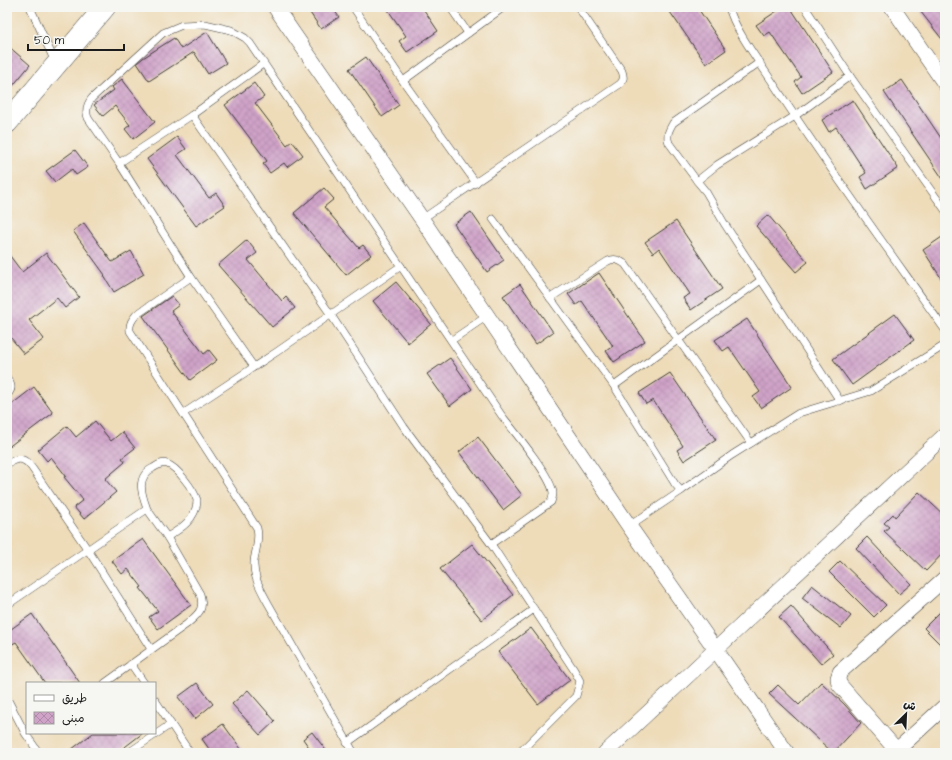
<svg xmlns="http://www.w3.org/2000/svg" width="952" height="760" viewBox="0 0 952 760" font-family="'Architects Daughter','Playpen Sans Arabic',sans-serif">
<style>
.building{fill:url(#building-cross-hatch)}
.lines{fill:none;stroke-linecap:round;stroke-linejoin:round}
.lane-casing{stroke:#3c3934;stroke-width:8}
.street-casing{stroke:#3c3934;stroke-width:16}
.secondary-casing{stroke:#3c3934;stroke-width:22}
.lane{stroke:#fff;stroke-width:7}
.street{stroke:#fff;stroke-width:15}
.secondary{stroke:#fff;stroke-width:21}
</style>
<defs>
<pattern id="building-cross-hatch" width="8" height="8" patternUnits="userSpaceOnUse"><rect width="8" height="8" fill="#cfa2c8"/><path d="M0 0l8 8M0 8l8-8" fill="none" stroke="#b18bab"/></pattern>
</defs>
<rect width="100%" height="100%" fill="#f6f6f2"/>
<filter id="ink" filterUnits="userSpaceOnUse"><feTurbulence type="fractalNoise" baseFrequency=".025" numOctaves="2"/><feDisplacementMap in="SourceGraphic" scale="8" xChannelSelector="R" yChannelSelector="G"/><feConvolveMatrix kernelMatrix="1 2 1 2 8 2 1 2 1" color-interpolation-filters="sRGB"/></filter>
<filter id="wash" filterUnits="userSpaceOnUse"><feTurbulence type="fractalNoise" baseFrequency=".012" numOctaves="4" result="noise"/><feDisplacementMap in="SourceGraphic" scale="16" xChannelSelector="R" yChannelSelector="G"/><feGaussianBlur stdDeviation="0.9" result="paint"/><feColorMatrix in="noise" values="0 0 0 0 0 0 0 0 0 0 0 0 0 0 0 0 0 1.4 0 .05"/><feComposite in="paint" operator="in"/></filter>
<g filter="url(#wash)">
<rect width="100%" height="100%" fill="#eedcb9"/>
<g id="blocks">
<g class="building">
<path d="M306,7H332L339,17L321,29Z"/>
<path d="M386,7H422L438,31L407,52L399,41L406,36Z"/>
<path d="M678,7H697L726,50L706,64L670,12Z"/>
<path d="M783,7H790L833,72L802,93L795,82L801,77L770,32L764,36L756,25Z"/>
<path d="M917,7H945V43Z"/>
<path d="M207,32L226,63L208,74L194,52L149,81L137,63L143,58L174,38L181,49Z"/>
<path d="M7,45L30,65L7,93Z"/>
<path d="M366,57L399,105L382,117L349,69Z"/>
<path d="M122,79L155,122L133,139L125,129L130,125L115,106L103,116L94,105L114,90L112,87Z"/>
<path d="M902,80L945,144V182L884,92Z"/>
<path d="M254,83L264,97L255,103L287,145L292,141L303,155L287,167L284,163L270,173L263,164L267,161L225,105Z"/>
<path d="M853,100L898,168L867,189L860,177L866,173L836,127L829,132L822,120Z"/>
<path d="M177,137L186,149L177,155L209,198L216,193L225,206L196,226L147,159Z"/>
<path d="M75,150L88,167L76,175L72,169L55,182L46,171Z"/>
<path d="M324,188L334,199L324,207L359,248L363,245L371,255L346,275L294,213Z"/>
<path d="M471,212L504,260L487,272L454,224Z"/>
<path d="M768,215L808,262L796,272L756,226Z"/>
<path d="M676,221L722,289L691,310L683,298L690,294L659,248L653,253L645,242Z"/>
<path d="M84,223L112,262L131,251L144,274L114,292L104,276L105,275L73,231Z"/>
<path d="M945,235V284L923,250Z"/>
<path d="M247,240L257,253L248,260L282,301L286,297L295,308L272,327L218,265Z"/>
<path d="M7,252L22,272L46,253L79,297L65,308L57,298L29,320L44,339L24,354L7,333Z"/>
<path d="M599,273L645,341L614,362L606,351L613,346L582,301L576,305L568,294Z"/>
<path d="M396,282L431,324L408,343L373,301Z"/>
<path d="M520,284L553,332L536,344L503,296Z"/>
<path d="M172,296L179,305L171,311L204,354L209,350L217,360L190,380L143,316Z"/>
<path d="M895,314L914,340L852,385L833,359Z"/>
<path d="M747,319L792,387L761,408L753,397L760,392L729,347L723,351L715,340Z"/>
<path d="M450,358L472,389L450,406L427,374Z"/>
<path d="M670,373L716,440L684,461L677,450L683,446L653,400L646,404L639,393Z"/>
<path d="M34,387L53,413L7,448V408Z"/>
<path d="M95,421L111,441L122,432L135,448L122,458L125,462L105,479L116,492L84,519L74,507L83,500L64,477L66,476L51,457L47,461L38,450L67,426L76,437Z"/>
<path d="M478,437L522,495L503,510L459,452Z"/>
<path d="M919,492L945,516V551L926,571L884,531L889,527L884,523L893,514L895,517Z"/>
<path d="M867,537L911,584L899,594L856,548Z"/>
<path d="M143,539L191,605L158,629L149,617L158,611L140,588L142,587L128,569L122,574L112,561Z"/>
<path d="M472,544L513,595L482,620L440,569Z"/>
<path d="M840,561L886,605L874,617L829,572Z"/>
<path d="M812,585L851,616L841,628L802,598Z"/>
<path d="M791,606L833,654L821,664L779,617Z"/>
<path d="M945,607V649L924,628Z"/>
<path d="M32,614L80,683H45L16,642L7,647V632Z"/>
<path d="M531,628L570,680L538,704L498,652Z"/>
<path d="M821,682L845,705L861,723L833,753L769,694L778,685L799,705Z"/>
<path d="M197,683L213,704L195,719L178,697Z"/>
<path d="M248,690L275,721L260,735L232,704Z"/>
<path d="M223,724L244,753H212L202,739Z"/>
<path d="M312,732L328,753H313L303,739Z"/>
<path d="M93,733H143L117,753H67Z"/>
</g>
</g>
</g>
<g filter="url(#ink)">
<use href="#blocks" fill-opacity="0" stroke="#3c3934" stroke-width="1"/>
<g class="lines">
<g class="lane-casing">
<g id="lane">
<path d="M30,7L55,62"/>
<path d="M353,7L403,81"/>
<path d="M450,7L468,33"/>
<path d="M729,7C734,29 760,63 773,83C828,167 887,248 945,330"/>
<path d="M805,7L850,76"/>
<path d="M192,115L263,64"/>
<path d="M119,163L192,115L331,315L404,427L491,544L551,502C552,499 553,496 553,493C552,477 514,431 502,416L250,43L245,38L231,30L205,24L182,25L163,33L92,98C87,104 85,110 88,118L119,163L191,277L254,367"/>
<path d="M697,181L669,143C666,135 669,130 673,123L760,62"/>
<path d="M476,183L403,81L504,7"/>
<path d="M422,219L620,84C624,80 624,77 622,71L578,7"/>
<path d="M493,219L614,386"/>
<path d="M191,277L136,315C132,320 129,324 130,331L257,528C260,541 255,550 254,562C253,577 261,590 268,603L354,753"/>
<path d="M761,280L614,386L675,484L681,491L732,455L799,413L871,391L945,345"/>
<path d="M550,298L608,261C615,258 619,260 625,264L751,443"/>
<path d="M452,340L487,316"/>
<path d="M7,378C12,385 13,389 7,395"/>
<path d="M840,401L724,223L706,192L697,181L717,165L795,116L850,76L945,210"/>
<path d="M184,413L278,351L401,266"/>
<path d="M7,464C18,457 24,457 32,468L88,550L151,649"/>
<path d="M629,526L681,491"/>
<path d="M491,544L574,670L580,681L576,696L519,753"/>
<path d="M7,605L147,509C142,495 135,477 153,468C158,465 162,462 167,464C177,467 194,490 197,500C197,518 181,529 167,537L147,509"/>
<path d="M131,664L144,683"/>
<path d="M105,683L187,624C198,614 205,610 200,594L167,537"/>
<path d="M7,698L25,733L39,753"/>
<path d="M155,700L190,753"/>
<path d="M347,743L534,609"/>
<path d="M128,753L171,724"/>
</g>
</g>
<g class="street-casing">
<g id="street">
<path d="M275,7L426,225L629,526L716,650L787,753"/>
<path d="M892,7L945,84"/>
<path d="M897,750L945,706"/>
<path d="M605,753L945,435"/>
<path d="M899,753L839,684L838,678L840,672L945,578"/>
</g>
</g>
<g class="secondary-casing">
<path id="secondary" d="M7,123L105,7"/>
</g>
<use href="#lane" class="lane"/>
<use href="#street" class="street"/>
<use href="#secondary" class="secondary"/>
</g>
</g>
<rect width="952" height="760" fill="none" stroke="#f6f6f2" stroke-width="24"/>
<rect x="26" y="682" width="130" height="52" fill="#f6f6f2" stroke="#9f9f9c"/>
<rect x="34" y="695" width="20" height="6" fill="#ffffff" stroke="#9f9f9c"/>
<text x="62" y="702" font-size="12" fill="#1c1c1c">طريق</text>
<rect x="34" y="712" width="20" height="12" fill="url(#building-cross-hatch)" stroke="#9f9f9c"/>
<text x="62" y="722" font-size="12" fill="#1c1c1c">مبنى</text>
<g transform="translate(906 714) rotate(24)" stroke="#f6f6f2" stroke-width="3" paint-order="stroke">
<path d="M0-3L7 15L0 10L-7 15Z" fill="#1c1c1c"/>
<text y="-6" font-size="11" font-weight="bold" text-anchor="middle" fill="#1c1c1c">ش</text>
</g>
<path d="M28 44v6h96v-6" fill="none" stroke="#1c1c1c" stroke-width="2"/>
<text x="34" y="44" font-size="12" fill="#1c1c1c" stroke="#f6f6f2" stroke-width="3" paint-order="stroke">50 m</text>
</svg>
